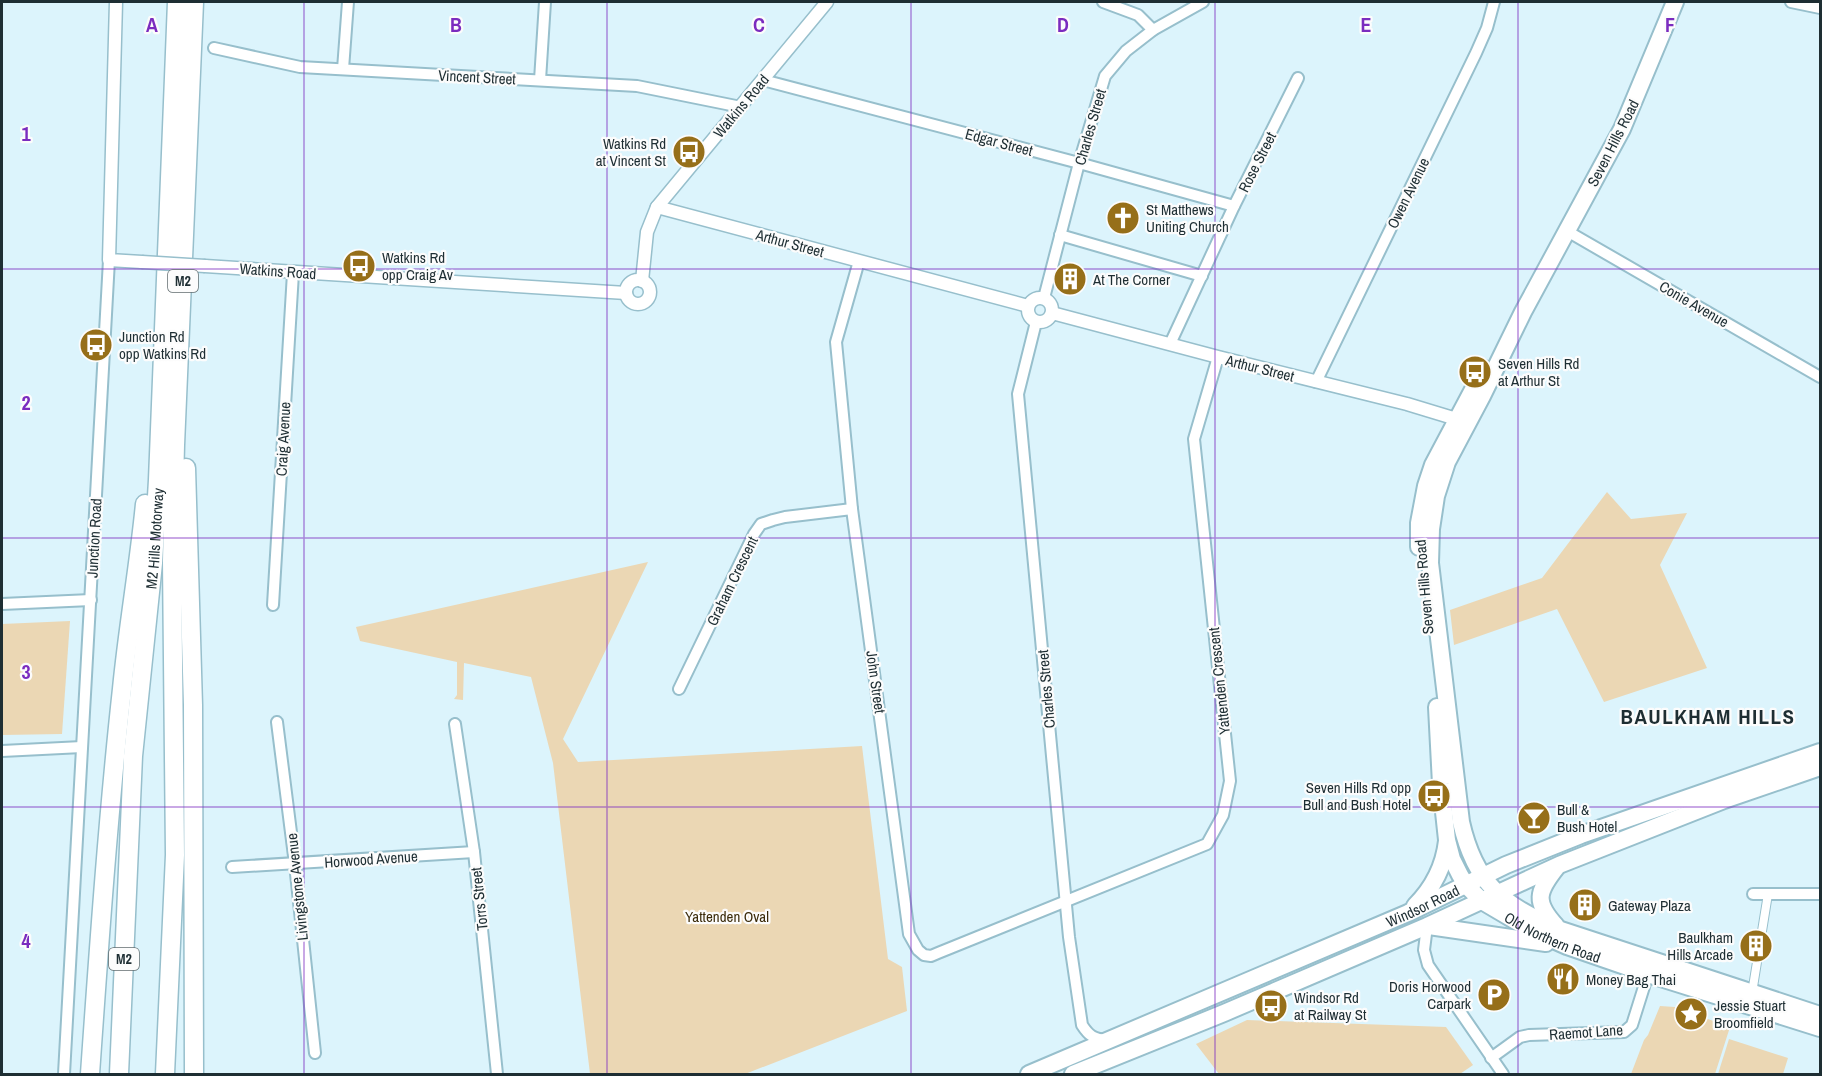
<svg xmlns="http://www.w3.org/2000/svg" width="1822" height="1076" viewBox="0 0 1822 1076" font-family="'Archivo Narrow',sans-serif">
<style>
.green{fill:#ebd7b4}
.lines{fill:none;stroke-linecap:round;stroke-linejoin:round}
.pedestrian-casing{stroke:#97bfcc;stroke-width:10}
.minor-casing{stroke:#97bfcc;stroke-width:14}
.tertiary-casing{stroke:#97bfcc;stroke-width:15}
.primary-casing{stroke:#97bfcc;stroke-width:20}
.motorway-casing{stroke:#97bfcc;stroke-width:21}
.pedestrian{stroke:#fff;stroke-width:8}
.minor{stroke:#fff;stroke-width:10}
.tertiary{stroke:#fff;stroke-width:12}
.primary{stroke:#fff;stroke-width:16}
.motorway{stroke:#fff;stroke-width:18}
.tertiary-bridge-casing{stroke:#97bfcc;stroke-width:15;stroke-linecap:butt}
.tertiary-bridge{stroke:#fff;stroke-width:12}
.grid{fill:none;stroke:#7b2cbf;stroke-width:1.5;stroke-opacity:0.55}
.labels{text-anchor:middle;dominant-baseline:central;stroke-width:4.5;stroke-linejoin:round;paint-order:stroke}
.shield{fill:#fcfcfc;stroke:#616c6f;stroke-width:1.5}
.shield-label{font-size:14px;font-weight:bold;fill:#1e2e33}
.street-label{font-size:15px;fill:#1e2e33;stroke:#fcfcfc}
.poi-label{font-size:15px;fill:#1e2e33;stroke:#fcfcfc;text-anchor:start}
.park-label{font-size:15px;fill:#3b2b0a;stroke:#fcfcfc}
.district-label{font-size:21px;font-weight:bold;letter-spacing:1.5px;fill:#1e2e33;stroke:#fcfcfc}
.grid-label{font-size:20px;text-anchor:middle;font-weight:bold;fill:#7b2cbf;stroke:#fcfcfc;stroke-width:4.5;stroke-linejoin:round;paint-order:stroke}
</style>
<rect width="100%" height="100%" fill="#dcf4fc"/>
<g class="green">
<path d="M1607,492L1631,519L1687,513L1660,565L1707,668L1604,702L1557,609L1454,645L1450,610L1542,578Z"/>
<path d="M648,562L563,739L578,762L862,746L888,959L902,967L907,1011L745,1074H590L553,763L531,677L464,663L463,700L454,699L457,695V662L360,641L356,627Z"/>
<path d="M70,621L62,734L2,735V624Z"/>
<path d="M1660,1006L1675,1007L1730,1027L1715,1074H1631L1644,1040L1648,1035Z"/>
<path d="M1247,1020L1446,1027L1473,1065L1460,1074H1219L1196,1044Z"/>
<path d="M1729,1039L1788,1058L1783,1074H1718Z"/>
</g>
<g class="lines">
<g class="pedestrian-casing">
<path id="pedestrian" d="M1752,993L1768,894"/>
</g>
<g class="minor-casing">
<g id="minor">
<path d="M1103,2L1138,15L1153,30"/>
<path d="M1791,2L1820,8"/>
<path d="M214,48L300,67L637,86L741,107"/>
<path d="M343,69L348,2"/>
<path d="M540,80L545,2"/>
<path d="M763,80L1079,163L1234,206"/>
<path d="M1567,231L1820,377"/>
<path d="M1060,235L1202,276"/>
<path d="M859,261L836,342L852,509L909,934L918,950L924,955L931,956L938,953L1207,844L1223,815L1230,781L1194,439L1218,357"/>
<path d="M1044,298L1079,163L1105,76L1126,51L1153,30L1203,2"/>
<path d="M1036,322L1018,394L1069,937L1082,1025C1089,1036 1094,1039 1107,1040"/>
<path d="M1170,344L1234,206L1298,78"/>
<path d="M1316,382L1476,53L1487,28L1494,2"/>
<path d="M2,604L91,600"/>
<path d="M273,605L293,273"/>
<path d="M679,689L754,534L761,524L773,520L785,517L852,509"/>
<path d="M277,722L295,864L315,1053"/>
<path d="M455,724L474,852L497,1074"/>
<path d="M2,751L82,747"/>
<path d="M232,867L474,852"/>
<path d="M1753,894H1820"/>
<path d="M1427,926L1424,950L1428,965L1503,1074"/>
<path d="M1491,1058L1520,1037L1529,1035L1624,1032L1632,1025L1648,974"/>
<path d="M64,1074L109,260"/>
</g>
</g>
<g class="tertiary-casing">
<g id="tertiary">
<path d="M116,2L109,260L142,262"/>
<path d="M657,207L1028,306"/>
<path d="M205,266L626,293"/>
<circle cx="638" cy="292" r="12"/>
<path d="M642,281L647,232L657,207L827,2"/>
<circle cx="1040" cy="310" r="12"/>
<path d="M1052,313L1218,357L1407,404L1463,421"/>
</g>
</g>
<g class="primary-casing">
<g id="primary">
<path d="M1675,2L1622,129L1523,312L1482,396L1447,462L1436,496L1431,529L1430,563L1461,822C1475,884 1502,904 1558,929L1820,1015"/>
<path d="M1419,547V523L1426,486L1433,465L1484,369"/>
<path id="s1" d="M1437,707L1441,784L1447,840L1452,859L1460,875L1466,885L1482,901L1531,930L1567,946L1648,974L1820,1028"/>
<path d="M1415,906C1433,888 1444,867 1447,841"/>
<path d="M1429,926L1546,943"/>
<path d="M1556,926C1534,902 1537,892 1556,868"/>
<path id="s2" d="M1029,1074L1408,913L1506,865L1581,835L1820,752"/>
<path d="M1073,1074L1224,1013L1427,926L1559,865L1724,800L1820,767"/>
</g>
</g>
<g class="motorway-casing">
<g id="motorway">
<path d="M186,468L193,705L194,1074"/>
<path d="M90,1074C99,946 108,817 122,689C128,627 139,566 145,504"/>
<path id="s3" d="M119,1074L133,756L153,563L158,480L177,2"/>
<path d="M165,1074L175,855L172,561L175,445L194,2"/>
</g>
</g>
<use href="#pedestrian" class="pedestrian"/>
<use href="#minor" class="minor"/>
<use href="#tertiary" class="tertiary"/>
<use href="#primary" class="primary"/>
<use href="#motorway" class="motorway"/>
<g class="tertiary-bridge-casing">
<path id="tertiary-bridge" d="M142,262L205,266"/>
</g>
<use href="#tertiary-bridge" class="tertiary-bridge"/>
</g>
<path class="grid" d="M304,2V1074M607,2V1074M911,2V1074M1215,2V1074M1518,2V1074M2,269H1820M2,538H1820M2,807H1820"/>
<defs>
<g id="bus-disc" transform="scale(1.725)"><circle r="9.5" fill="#966f19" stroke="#fcfcfc"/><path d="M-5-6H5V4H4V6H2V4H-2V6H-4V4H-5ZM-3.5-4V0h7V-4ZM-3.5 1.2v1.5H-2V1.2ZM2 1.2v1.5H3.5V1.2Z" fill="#fff"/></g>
<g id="church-disc" transform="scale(1.725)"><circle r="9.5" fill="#966f19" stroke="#fcfcfc"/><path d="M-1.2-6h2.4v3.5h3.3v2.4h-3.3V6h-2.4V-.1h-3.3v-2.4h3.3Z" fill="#fff"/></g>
<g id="building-disc" transform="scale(1.725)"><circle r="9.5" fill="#966f19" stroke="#fcfcfc"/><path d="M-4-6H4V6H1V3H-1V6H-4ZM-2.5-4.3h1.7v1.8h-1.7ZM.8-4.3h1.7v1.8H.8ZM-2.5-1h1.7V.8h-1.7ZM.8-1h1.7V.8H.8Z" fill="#fff"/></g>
<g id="bar-disc" transform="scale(1.725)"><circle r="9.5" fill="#966f19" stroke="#fcfcfc"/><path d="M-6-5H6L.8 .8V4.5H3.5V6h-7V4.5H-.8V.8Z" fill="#fff"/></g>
<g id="restaurant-disc" transform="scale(1.725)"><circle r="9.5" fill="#966f19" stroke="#fcfcfc"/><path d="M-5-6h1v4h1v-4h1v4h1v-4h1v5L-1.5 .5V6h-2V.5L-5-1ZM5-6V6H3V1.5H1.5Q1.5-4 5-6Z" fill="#fff"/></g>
<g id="parking-disc" transform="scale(1.725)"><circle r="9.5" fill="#966f19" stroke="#fcfcfc"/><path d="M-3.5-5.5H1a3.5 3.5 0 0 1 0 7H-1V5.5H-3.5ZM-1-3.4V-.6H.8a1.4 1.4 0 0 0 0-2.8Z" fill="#fff"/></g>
<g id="sight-disc" transform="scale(1.725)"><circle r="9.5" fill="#966f19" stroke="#fcfcfc"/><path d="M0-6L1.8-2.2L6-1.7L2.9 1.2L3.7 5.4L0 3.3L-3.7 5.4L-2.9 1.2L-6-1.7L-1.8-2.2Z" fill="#fff"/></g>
</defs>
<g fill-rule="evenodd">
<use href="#bus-disc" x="689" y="152"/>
<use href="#church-disc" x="1123" y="218"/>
<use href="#bus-disc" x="359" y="266"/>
<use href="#building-disc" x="1070" y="279"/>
<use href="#bus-disc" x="96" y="345"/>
<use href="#bus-disc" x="1475" y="372"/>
<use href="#bus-disc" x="1434" y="796"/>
<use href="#bar-disc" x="1534" y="818"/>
<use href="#building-disc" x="1585" y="905"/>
<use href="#building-disc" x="1756" y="946"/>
<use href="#restaurant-disc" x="1563" y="979"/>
<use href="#parking-disc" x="1494" y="995"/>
<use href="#bus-disc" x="1271" y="1006"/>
<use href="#sight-disc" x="1691" y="1014"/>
</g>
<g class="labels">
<g class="shield">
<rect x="168" y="270" width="30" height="22" rx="4.5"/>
<rect x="109" y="948" width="30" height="22" rx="4.5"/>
</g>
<g class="shield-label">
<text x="183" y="281">M2</text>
<text x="124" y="959">M2</text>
</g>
<g class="street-label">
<text transform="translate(477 77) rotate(3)">Vincent Street</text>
<text transform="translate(741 106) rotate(-50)">Watkins Road</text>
<text transform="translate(1090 127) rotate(-74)">Charles Street</text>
<text transform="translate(999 142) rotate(15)">Edgar Street</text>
<text transform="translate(1613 143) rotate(-63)">Seven Hills Road</text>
<text transform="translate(1257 162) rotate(-63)">Rose Street</text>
<text transform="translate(1408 193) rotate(-64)">Owen Avenue</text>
<text transform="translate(790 243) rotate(15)">Arthur Street</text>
<text transform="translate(278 271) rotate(4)">Watkins Road</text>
<text transform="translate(1694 304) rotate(30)">Conie Avenue</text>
<text transform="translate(1260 368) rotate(14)">Arthur Street</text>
<text transform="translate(283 439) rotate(-87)">Craig Avenue</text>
<text transform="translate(94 538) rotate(-87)">Junction Road</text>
<text stroke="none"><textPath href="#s3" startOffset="537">M2 Hills Motorway</textPath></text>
<text transform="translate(732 581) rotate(-64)">Graham Crescent</text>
<text transform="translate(1424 587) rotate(-95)">Seven Hills Road</text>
<text transform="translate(1219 681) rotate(-96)">Yattenden Crescent</text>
<text transform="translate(876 682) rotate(82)">John Street</text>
<text transform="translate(1046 689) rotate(-95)">Charles Street</text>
<text transform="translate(371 859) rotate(-4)">Horwood Avenue</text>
<text transform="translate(297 887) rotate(-96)">Livingstone Avenue</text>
<text transform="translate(479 899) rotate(-96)">Torrs Street</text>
<text stroke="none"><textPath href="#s2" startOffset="428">Windsor Road</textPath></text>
<text stroke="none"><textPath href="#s1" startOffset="285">Old Northern Road</textPath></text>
<text transform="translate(1586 1032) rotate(-4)">Raemot Lane</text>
</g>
<g class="poi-label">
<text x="666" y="143" text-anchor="end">Watkins Rd<tspan x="666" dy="17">at Vincent St</tspan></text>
<text x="1146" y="209">St Matthews<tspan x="1146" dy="17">Uniting Church</tspan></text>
<text x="382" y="257">Watkins Rd<tspan x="382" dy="17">opp Craig Av</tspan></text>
<text x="1093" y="279">At The Corner</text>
<text x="119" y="336">Junction Rd<tspan x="119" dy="17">opp Watkins Rd</tspan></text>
<text x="1498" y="363">Seven Hills Rd<tspan x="1498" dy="17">at Arthur St</tspan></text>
<text x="1411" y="787" text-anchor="end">Seven Hills Rd opp<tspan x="1411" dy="17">Bull and Bush Hotel</tspan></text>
<text x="1557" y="809">Bull &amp;<tspan x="1557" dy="17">Bush Hotel</tspan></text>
<text x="1608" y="905">Gateway Plaza</text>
<text x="1733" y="937" text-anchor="end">Baulkham<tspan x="1733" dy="17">Hills Arcade</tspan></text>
<text x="1586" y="979">Money Bag Thai</text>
<text x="1471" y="986" text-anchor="end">Doris Horwood<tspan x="1471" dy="17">Carpark</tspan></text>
<text x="1294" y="997">Windsor Rd<tspan x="1294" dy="17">at Railway St</tspan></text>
<text x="1714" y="1005">Jessie Stuart<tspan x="1714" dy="17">Broomfield</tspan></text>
</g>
<g class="park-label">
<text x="727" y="916">Yattenden Oval</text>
</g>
<g class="district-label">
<text x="1708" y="716">BAULKHAM HILLS</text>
</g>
</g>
<g class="grid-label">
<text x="152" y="32">A</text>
<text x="456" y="32">B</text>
<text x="759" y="32">C</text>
<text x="1063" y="32">D</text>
<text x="1366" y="32">E</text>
<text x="1670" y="32">F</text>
<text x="26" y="141">1</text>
<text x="26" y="410">2</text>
<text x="26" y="679">3</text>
<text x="26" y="948">4</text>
</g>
<rect width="1822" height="1076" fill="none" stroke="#1e2e33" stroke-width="6"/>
</svg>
